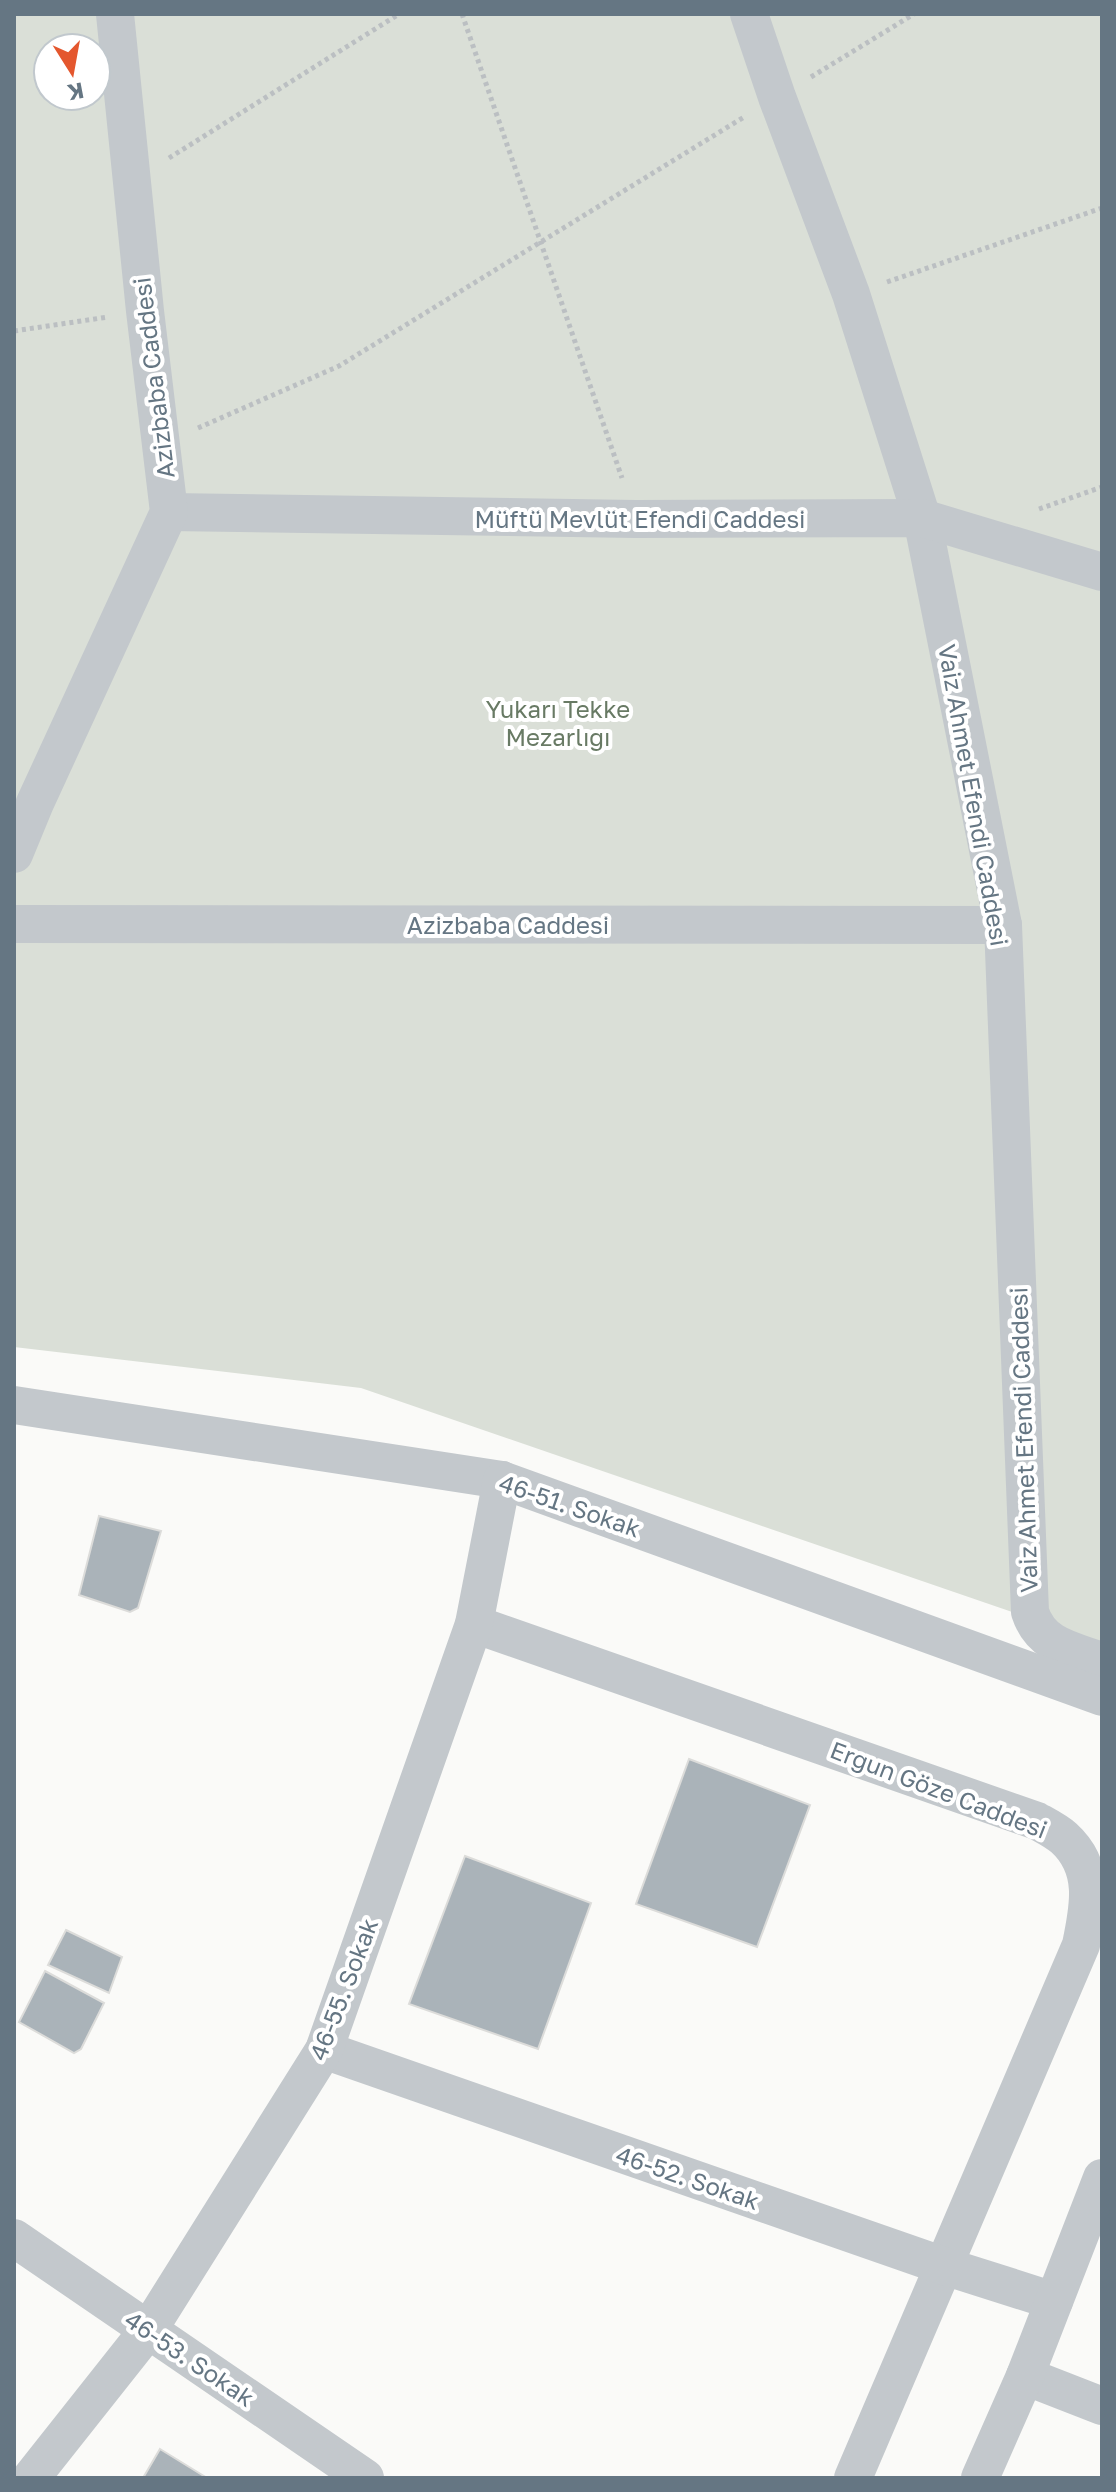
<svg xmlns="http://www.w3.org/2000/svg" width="1116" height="2492" viewBox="0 0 1116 2492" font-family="'Golos Text',sans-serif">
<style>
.green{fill:#dadfd7;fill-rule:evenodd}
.building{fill:#aab3b9;stroke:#dcdcda;stroke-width:2}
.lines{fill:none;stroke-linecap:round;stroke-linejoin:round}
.path{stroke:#bbbfc2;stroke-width:5;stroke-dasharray:4 4;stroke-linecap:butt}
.minor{stroke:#c3c8cc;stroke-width:38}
.labels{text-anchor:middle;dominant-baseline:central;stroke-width:8;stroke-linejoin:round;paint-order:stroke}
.street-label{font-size:24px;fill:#657683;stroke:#fff}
.park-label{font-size:24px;fill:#687a64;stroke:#fff}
</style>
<rect width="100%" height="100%" fill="#fafaf8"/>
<path class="green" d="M14,14H1102V1643L361,1388L14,1347ZM48,48H96V96H48Z"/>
<g class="building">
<path d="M99,1516L161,1531L138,1608L130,1612L79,1595Z"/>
<path d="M689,1759L810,1805L757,1947L636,1904Z"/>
<path d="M465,1856L591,1903L538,2049L409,2004Z"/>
<path d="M66,1930L122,1957L109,1993L48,1965Z"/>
<path d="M45,1971L104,2003L81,2049L74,2053L19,2022Z"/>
<path d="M160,2449L207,2478H143Z"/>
</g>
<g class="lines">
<g class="path">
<path d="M462,14L622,478"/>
<path d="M811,77L914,14"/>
<path d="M169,158L399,14"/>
<path d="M887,282L1102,208"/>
<path d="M14,331L108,317"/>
<path d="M198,428L339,366L744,117"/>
<path d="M1039,509L1102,487"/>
</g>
<g class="minor">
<path d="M749,14L777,97L851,294L922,518L1003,925L1030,1612C1041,1646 1071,1650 1102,1661"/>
<path d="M169,512L636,519L922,518L1102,572"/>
<path d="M14,854L35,803L169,512L145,311L115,14"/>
<path d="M14,924L1003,925"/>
<path d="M14,1405L502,1480L1102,1697"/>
<path d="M474,1624L1037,1821C1046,1826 1056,1831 1064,1838C1097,1868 1089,1907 1081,1945L853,2478"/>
<path d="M324,2050L944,2266L1054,2301"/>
<path d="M14,2238L365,2478"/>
<path d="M1025,2376L1102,2406"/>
<path d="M31,2478L149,2329L324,2050L474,1624L502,1480"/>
<path d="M980,2478L1025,2376L1102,2178"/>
</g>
</g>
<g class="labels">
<g class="street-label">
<text transform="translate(153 378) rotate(-97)">Azizbaba Caddesi</text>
<text x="640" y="518">Müftü Mevlüt Efendi Caddesi</text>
<text transform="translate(974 795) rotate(80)">Vaiz Ahmet Efendi Caddesi</text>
<text x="508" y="924">Azizbaba Caddesi</text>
<text transform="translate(1023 1440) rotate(-92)">Vaiz Ahmet Efendi Caddesi</text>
<text transform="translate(570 1505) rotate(19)">46-51. Sokak</text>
<text transform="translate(939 1789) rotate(21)">Ergun Göze Caddesi</text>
<text transform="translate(343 1989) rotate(-69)">46-55. Sokak</text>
<text transform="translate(688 2177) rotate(19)">46-52. Sokak</text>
<text transform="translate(190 2358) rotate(34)">46-53. Sokak</text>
</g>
<g class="park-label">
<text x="558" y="708">Yukarı Tekke<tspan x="558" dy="28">Mezarlığı</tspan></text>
</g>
</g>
<rect width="1116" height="2492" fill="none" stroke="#657683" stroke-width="32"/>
<g transform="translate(72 72) rotate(169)"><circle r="38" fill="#ffffff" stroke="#c1c8cd" stroke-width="2"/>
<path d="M0-6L14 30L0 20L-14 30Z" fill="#e4572e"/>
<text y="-12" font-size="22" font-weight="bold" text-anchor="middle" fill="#657683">K</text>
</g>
</svg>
